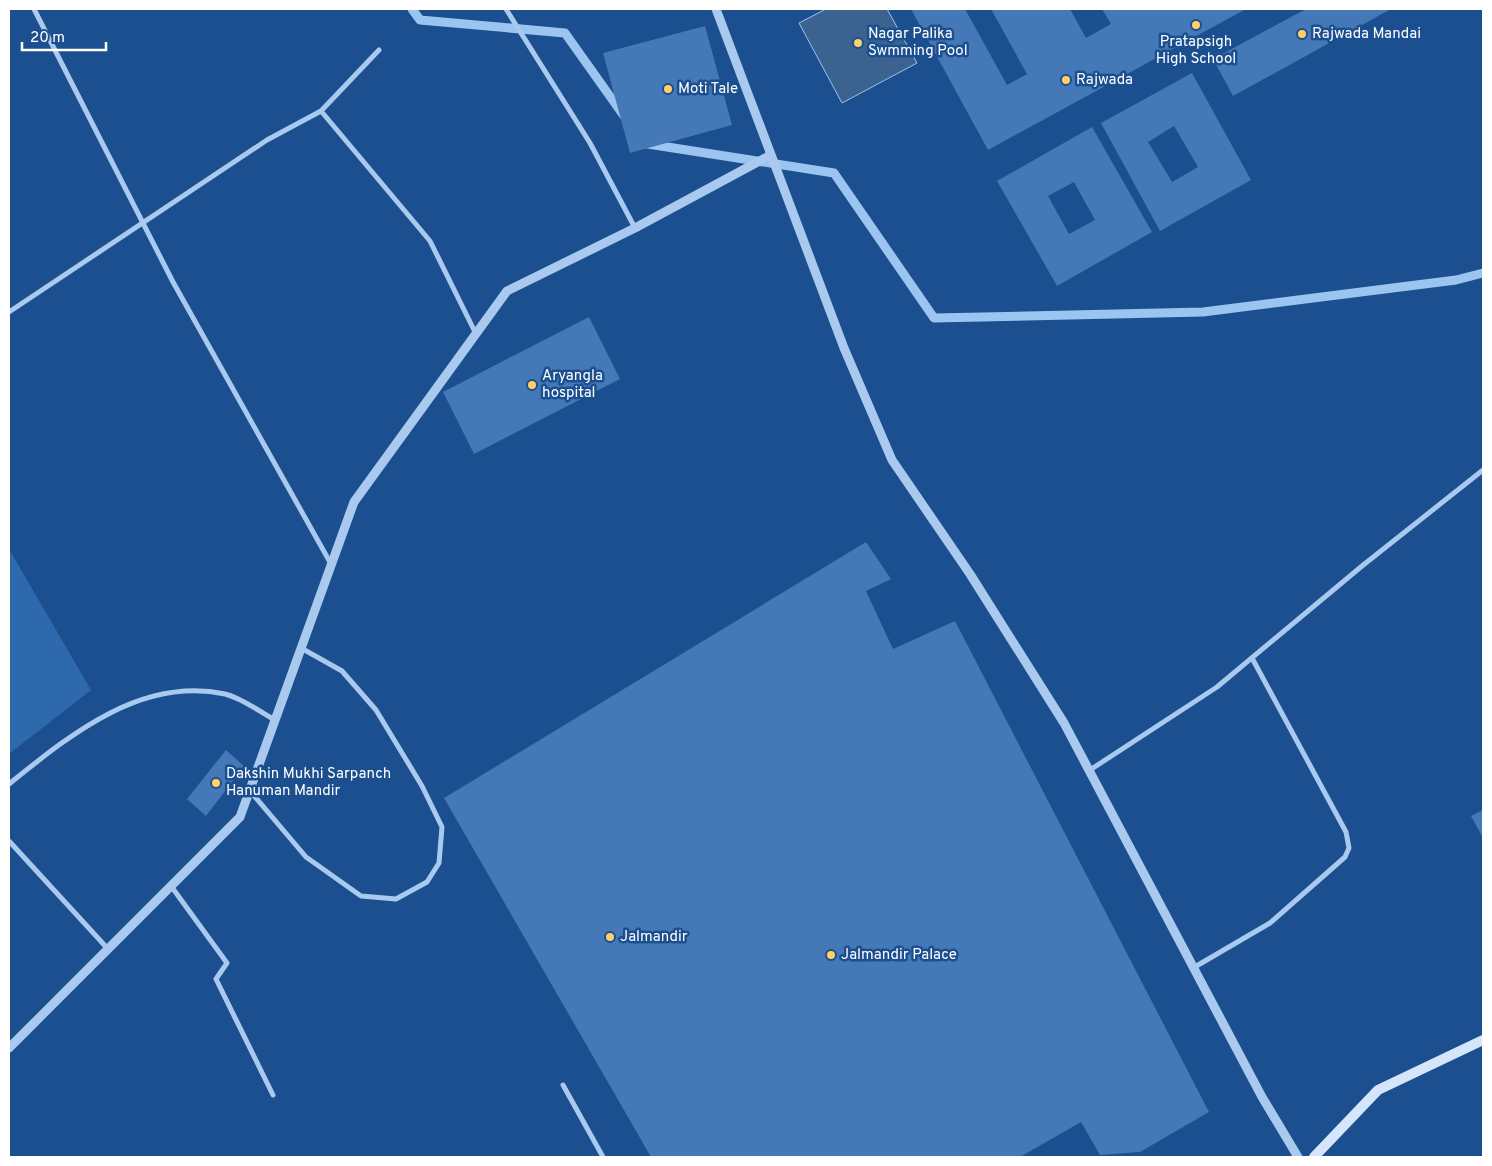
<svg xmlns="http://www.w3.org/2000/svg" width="1492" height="1166" viewBox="0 0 1492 1166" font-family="Overpass,sans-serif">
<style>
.green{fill:#2e69ad}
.water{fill:#3c6290;stroke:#9cc4f0}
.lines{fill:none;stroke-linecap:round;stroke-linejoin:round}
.stream{stroke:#9cc4f0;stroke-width:9}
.building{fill:#4478b7;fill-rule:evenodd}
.minor{stroke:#a9c9ee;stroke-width:5}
.tertiary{stroke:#a9c9ee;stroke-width:9}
.secondary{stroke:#d6e6fa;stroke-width:10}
.poi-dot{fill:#ffd166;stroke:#1b4f8f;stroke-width:2}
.labels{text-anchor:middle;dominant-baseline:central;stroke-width:5;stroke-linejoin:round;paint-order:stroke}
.poi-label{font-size:15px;fill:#fff;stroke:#1b4f8f;text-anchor:start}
</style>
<rect width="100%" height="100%" fill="#1b4f8f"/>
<path class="green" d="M9,549L91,690L9,754Z"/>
<path class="water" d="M826,9H887L917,63L842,103L799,23Z"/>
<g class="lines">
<g class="stream">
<path d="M412,9L420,20L565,33L624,116"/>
<path d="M648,144L834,173L934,318L1203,312L1456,280L1483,273"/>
</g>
</g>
<g class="building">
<path d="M911,9H965L1007,85L1027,74L991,9H1070L1086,38L1111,24L1102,9H1246L988,150Z"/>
<path d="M1306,9H1391L1233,96L1213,59Z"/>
<path d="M705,26L732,125L630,153L603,53Z"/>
<path d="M1192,73L1251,180L1160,231L1101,123ZM1174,126L1198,167L1172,182L1148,142Z"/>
<path d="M1092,127L1152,232L1057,286L997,181ZM1074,182L1095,220L1069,234L1048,196Z"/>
<path d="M589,317L620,379L474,454L443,392Z"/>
<path d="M866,542L891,579L866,591L893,649L955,621L1209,1112L1140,1152L1100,1155L1081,1122L1020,1157H651L444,798Z"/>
<path d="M226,750L244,766L206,816L187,799Z"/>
<path d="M1483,810V838L1471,816Z"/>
</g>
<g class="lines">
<g class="minor">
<path d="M34,9L173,282L331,564"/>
<path d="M506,9L590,143L635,228"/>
<path d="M321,111L430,241L476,334"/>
<path d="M9,312L267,140L321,111L379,50"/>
<path d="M1090,770L1217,687L1362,566L1483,470"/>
<path d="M9,784C70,735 141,676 225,694C242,698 260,712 275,720"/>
<path d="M250,791L306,857L361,896L396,899L427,882L439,863L442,827L422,786L376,710L342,671L301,648"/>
<path d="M9,841L108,949"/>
<path d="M171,886L227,963L216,979L273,1095"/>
<path d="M1193,968L1270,923L1345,857L1349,848L1346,832L1252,658"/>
<path d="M563,1085L603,1157"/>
</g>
<g class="tertiary">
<path d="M716,9L844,348L892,460L970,574L1064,723L1262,1097L1298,1157"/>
<path d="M9,1048L240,817L354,502L507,291L635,228L769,156"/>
</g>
<path class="secondary" d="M1314,1157L1378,1090L1483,1040"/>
</g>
<g class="poi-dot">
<circle cx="1196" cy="25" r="5"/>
<circle cx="1302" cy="34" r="5"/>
<circle cx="858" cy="43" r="5"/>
<circle cx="1066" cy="80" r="5"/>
<circle cx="668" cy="89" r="5"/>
<circle cx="532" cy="385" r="5"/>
<circle cx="216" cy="783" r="5"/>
<circle cx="610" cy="937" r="5"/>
<circle cx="831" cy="955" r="5"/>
</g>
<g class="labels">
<g class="poi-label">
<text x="868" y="34">Nagar Palika<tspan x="868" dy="17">Swmming Pool</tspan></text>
<text x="1312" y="34">Rajwada Mandai</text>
<text x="1196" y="42" text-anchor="middle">Pratapsigh<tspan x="1196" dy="17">High School</tspan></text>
<text x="1076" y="80">Rajwada</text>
<text x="678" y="89">Moti Tale</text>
<text x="542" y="376">Aryangla<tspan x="542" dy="17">hospital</tspan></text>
<text x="226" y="774">Dakshin Mukhi Sarpanch<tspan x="226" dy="17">Hanuman Mandir</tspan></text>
<text x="620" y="937">Jalmandir</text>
<text x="841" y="955">Jalmandir Palace</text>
</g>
</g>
<rect width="1492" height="1166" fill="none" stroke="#ffffff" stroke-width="20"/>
<path d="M22 42v8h84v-8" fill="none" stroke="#ffffff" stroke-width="2.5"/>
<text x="30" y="42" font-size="15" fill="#ffffff" stroke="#1b4f8f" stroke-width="4" paint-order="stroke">20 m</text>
</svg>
